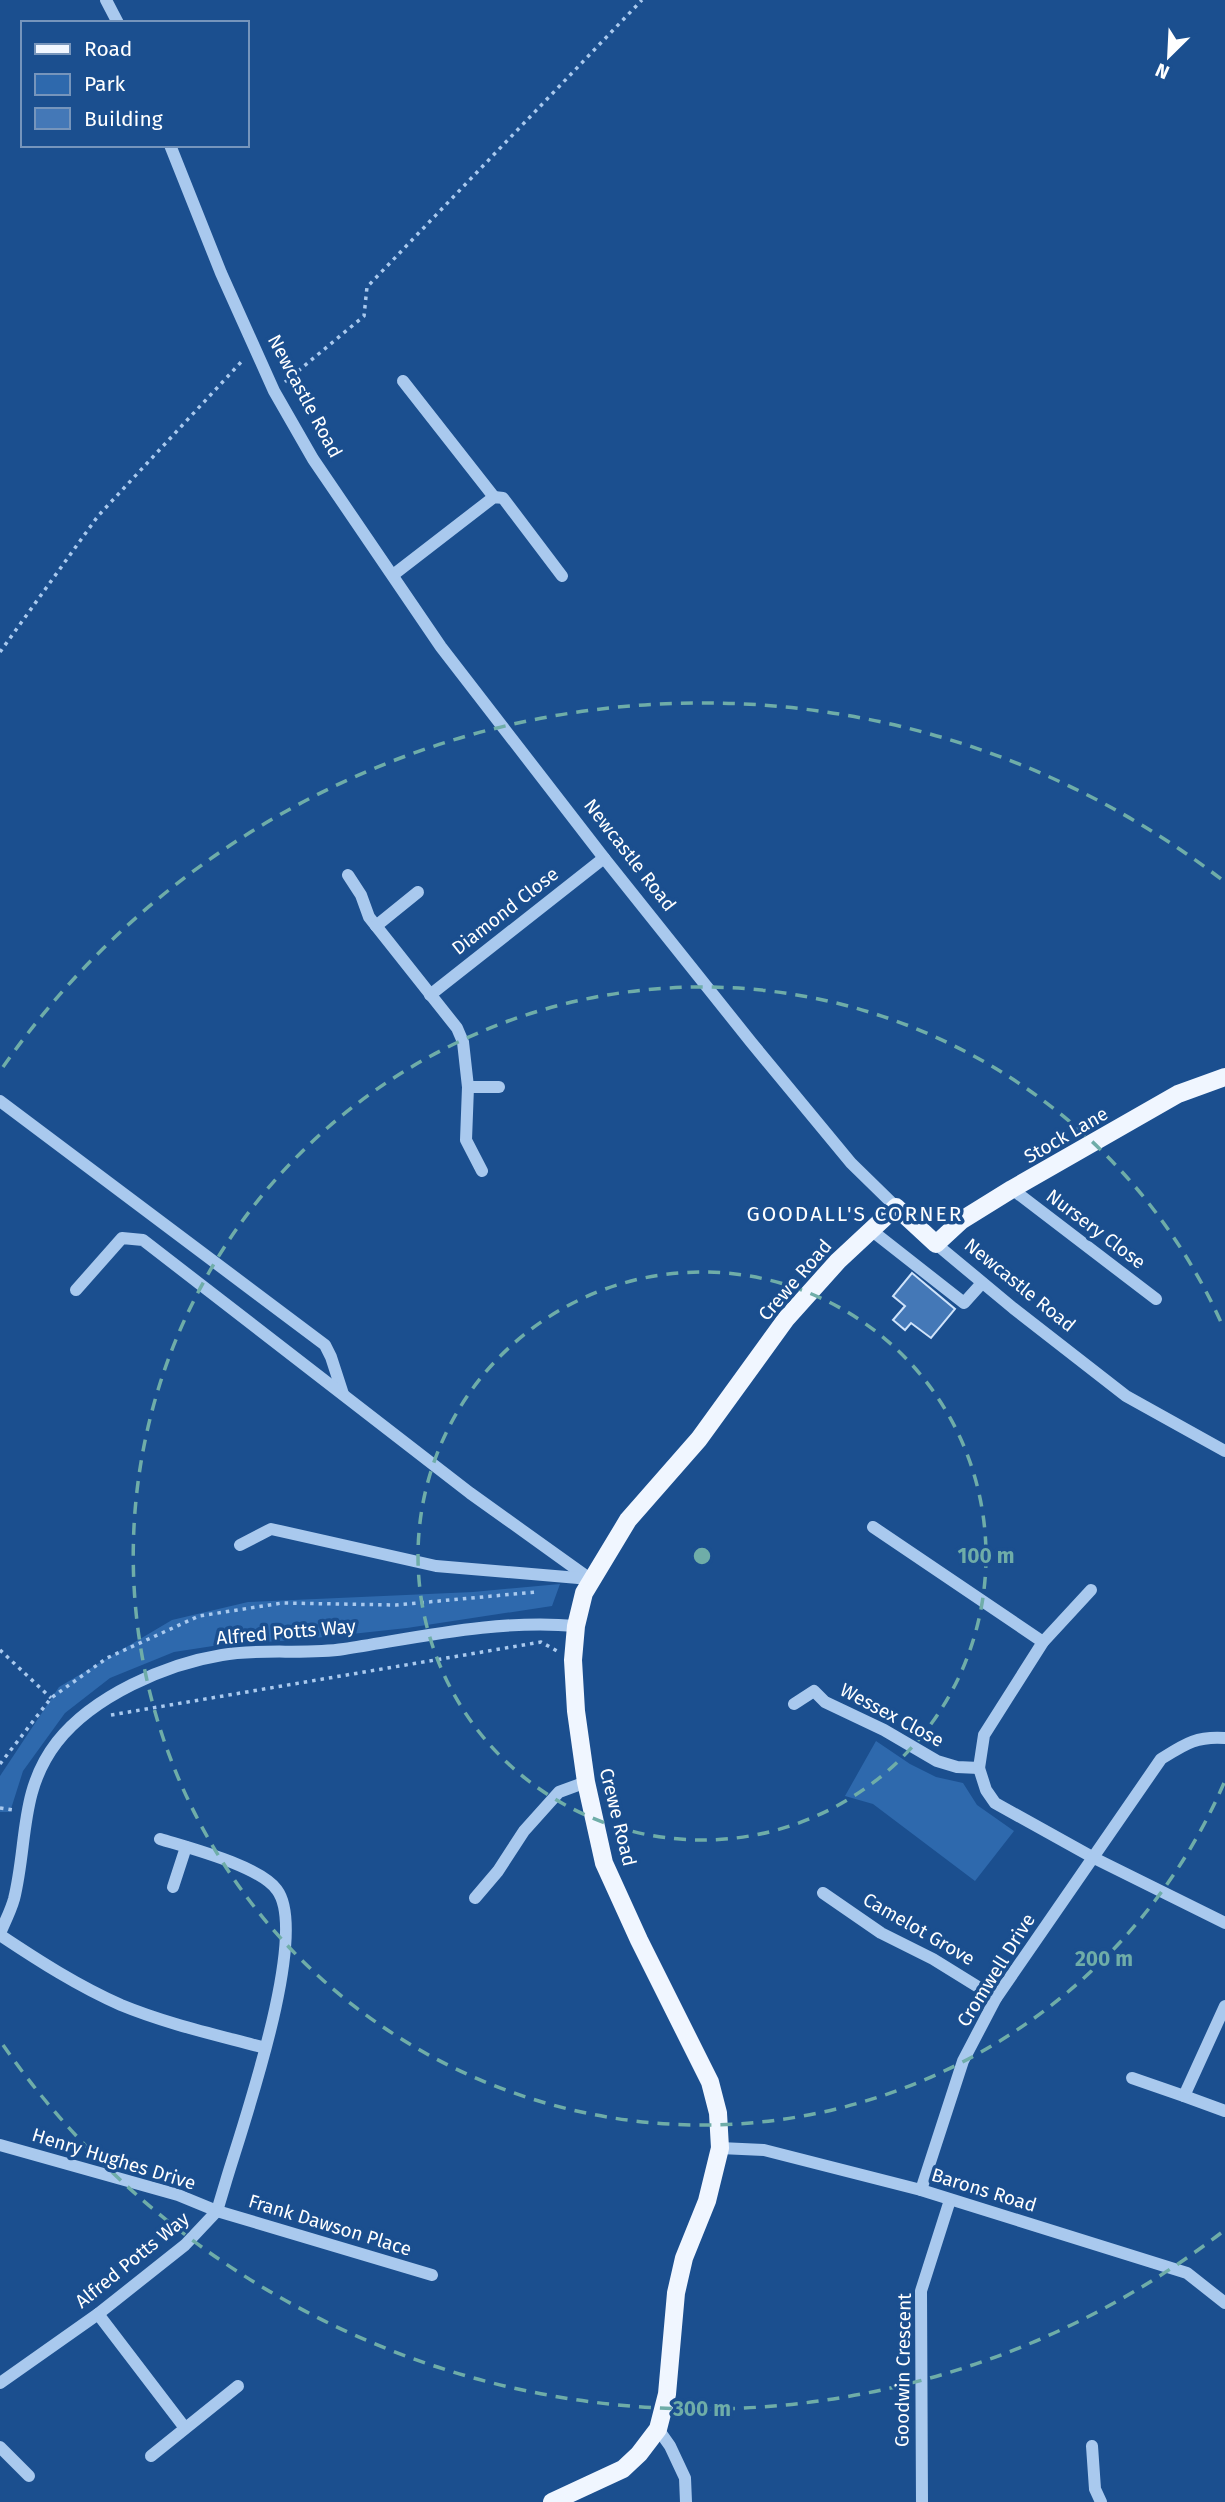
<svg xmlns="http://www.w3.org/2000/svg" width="1225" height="2502" viewBox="0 0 1225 2502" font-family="'Fira Sans',sans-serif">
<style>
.green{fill:#2e69ad}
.building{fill:#4478b7;stroke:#cfe3fa;stroke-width:2}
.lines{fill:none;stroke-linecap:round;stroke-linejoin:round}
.path{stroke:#a9c9ee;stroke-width:3.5;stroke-dasharray:3.5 5;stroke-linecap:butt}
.minor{stroke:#a9c9ee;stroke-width:12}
.major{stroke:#f0f6ff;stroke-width:18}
.ring{fill:none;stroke:#6fada8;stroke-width:3.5;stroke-dasharray:12 9}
.labels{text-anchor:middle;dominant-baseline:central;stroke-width:7;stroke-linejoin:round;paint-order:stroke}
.street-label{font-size:19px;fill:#fff;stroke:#1b4f8f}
.neighbourhood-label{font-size:21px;letter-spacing:2px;fill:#fff;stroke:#1b4f8f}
.centre{fill:#6fada8;stroke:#1b4f8f;stroke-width:3.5}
.ring-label{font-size:21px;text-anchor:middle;font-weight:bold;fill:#6fada8;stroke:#1b4f8f;stroke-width:7;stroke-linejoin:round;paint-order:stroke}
</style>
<rect width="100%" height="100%" fill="#1b4f8f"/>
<g class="green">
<path d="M560,1584L552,1606L407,1628L296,1640L226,1644L174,1652L110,1678L65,1713L23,1771L10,1812H0V1776L59,1687L172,1620L248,1602L473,1592Z"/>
<path d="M876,1741L910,1764L936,1777L963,1783L977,1805L1014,1831L975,1881L873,1804L845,1796Z"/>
</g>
<path class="building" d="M912,1273L955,1309L931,1338L911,1323L905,1330L893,1320L905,1306L893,1296Z"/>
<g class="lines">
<g class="path">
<path d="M285,382L364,316L367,287L642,0"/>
<path d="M0,652L98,516L243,360"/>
<path d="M0,1650L51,1698"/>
<path d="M111,1715L541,1642L557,1651"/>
<path d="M0,1764L51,1698L107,1658L199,1616L282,1603L396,1605L536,1592"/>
<path d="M0,1808L13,1810"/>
</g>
<g class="minor">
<path d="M106,0L118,23"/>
<path d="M170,145L221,273L274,391L313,459L441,647L604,858L751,1042L851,1163L896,1207"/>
<path d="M403,381L494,497"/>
<path d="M393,575L494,497L503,498L562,576"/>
<path d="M348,875L361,895L369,917L457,1028L463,1042L468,1087L466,1140L482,1171"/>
<path d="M376,926L418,892"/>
<path d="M430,995L604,858"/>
<path d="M468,1087H499"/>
<path d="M0,1101L325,1345L331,1357L343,1394"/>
<path d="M1012,1189L1156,1299"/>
<path d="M871,1230L964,1303L982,1283"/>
<path d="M936,1244L1013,1308L1126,1396L1225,1451"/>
<path d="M76,1290L122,1238L143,1240L470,1493L590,1579"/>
<path d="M873,1527L1043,1642"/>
<path d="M240,1545L271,1529L436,1566L590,1579"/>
<path d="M794,1704L814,1691L825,1702L884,1730L937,1761L957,1767L979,1768L984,1735L1043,1642L1091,1590"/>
<path d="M979,1768L986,1790L995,1803L1094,1858L1225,1923"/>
<path d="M173,1887L186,1847"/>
<path d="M823,1893L881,1933L933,1959L996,1998"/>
<path d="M475,1898L498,1871L524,1831L559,1792L586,1782"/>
<path d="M0,1933C5,1922 11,1910 14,1899C28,1842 19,1791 57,1742C93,1696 166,1664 222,1655C262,1648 304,1655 344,1649C421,1637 498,1619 576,1626"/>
<path d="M0,1935C39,1961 78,1986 121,2005C167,2024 217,2035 265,2048"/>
<path d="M1225,2006L1184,2096L1225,2111"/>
<path d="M1132,2078L1184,2096"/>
<path d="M0,2145L178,2195L217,2211L432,2275"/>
<path d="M720,2148L764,2150L921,2190L1187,2273L1225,2303"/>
<path d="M921,2190L963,2061L996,1998L1161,1759C1185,1744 1196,1736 1225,1738"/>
<path d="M98,2314L185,2428"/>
<path d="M0,2383L98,2314L185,2245L217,2211L226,2181C242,2127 310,1934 277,1890C260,1866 189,1848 160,1839"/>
<path d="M658,2429L670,2446L685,2478L686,2502"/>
<path d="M1092,2446L1095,2489L1101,2502"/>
<path d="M0,2447L29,2476"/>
<path d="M151,2456L238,2386"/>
<path d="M922,2502L921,2291L950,2200"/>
</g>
<path class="major" d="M552,2502L623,2469L639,2454L658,2429L667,2394L676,2293L684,2258L707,2201L720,2148L718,2113L710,2082L639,1940L604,1863L586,1782L576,1711L573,1660L576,1626L584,1593L628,1520L699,1439L786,1319L838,1261L896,1207L936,1244L962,1220L1012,1189L1178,1094L1225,1077"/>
</g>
<g class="ring">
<circle cx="702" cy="1556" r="284"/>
<path d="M1224 1783A569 569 0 1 1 1224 1329"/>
<path d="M1221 2233A853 853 0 0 1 3 2045M3 1067A853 853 0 0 1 1221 879"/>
</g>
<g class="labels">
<g class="street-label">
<text transform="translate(305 396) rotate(62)">Newcastle Road</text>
<text transform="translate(630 855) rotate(52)">Newcastle Road</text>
<text transform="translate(505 911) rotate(-38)">Diamond Close</text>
<text transform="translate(1066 1135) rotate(-30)">Stock Lane</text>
<text transform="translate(1096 1229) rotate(37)">Nursery Close</text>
<text transform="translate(795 1280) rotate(-49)">Crewe Road</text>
<text transform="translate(1020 1285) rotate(39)">Newcastle Road</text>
<text transform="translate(286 1632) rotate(-5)">Alfred Potts Way</text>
<text transform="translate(892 1715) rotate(28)">Wessex Close</text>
<text transform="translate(618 1817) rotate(76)">Crewe Road</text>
<text transform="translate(919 1929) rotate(30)">Camelot Grove</text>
<text transform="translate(996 1970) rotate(-58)">Cromwell Drive</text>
<text transform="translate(114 2159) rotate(17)">Henry Hughes Drive</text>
<text transform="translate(984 2190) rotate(17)">Barons Road</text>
<text transform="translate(330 2225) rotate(17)">Frank Dawson Place</text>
<text transform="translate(132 2260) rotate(-39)">Alfred Potts Way</text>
<text transform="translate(903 2370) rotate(-89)">Goodwin Crescent</text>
</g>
<g class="neighbourhood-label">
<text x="855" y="1214">GOODALL'S CORNER</text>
</g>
</g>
<circle cx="702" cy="1556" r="10" class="centre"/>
<g class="ring-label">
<text x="986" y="1563">100 m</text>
<text x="1104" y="1966">200 m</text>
<text x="702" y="2416">300 m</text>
</g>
<rect x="21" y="21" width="228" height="126" fill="#1b4f8f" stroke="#7695bc" stroke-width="2"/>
<rect x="35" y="44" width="35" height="10" fill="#f0f6ff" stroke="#7695bc" stroke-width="2"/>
<text x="84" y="56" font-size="21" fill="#ffffff">Road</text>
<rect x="35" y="74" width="35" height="21" fill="#2e69ad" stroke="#7695bc" stroke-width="2"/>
<text x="84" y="91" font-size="21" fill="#ffffff">Park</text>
<rect x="35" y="108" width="35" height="21" fill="#4478b7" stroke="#7695bc" stroke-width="2"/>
<text x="84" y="126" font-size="21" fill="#ffffff">Building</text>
<g transform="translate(1169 56) rotate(204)" stroke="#1b4f8f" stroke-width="5" paint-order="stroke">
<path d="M0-5L12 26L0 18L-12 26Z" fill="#ffffff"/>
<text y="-10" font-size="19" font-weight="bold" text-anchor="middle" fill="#ffffff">N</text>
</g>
</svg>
